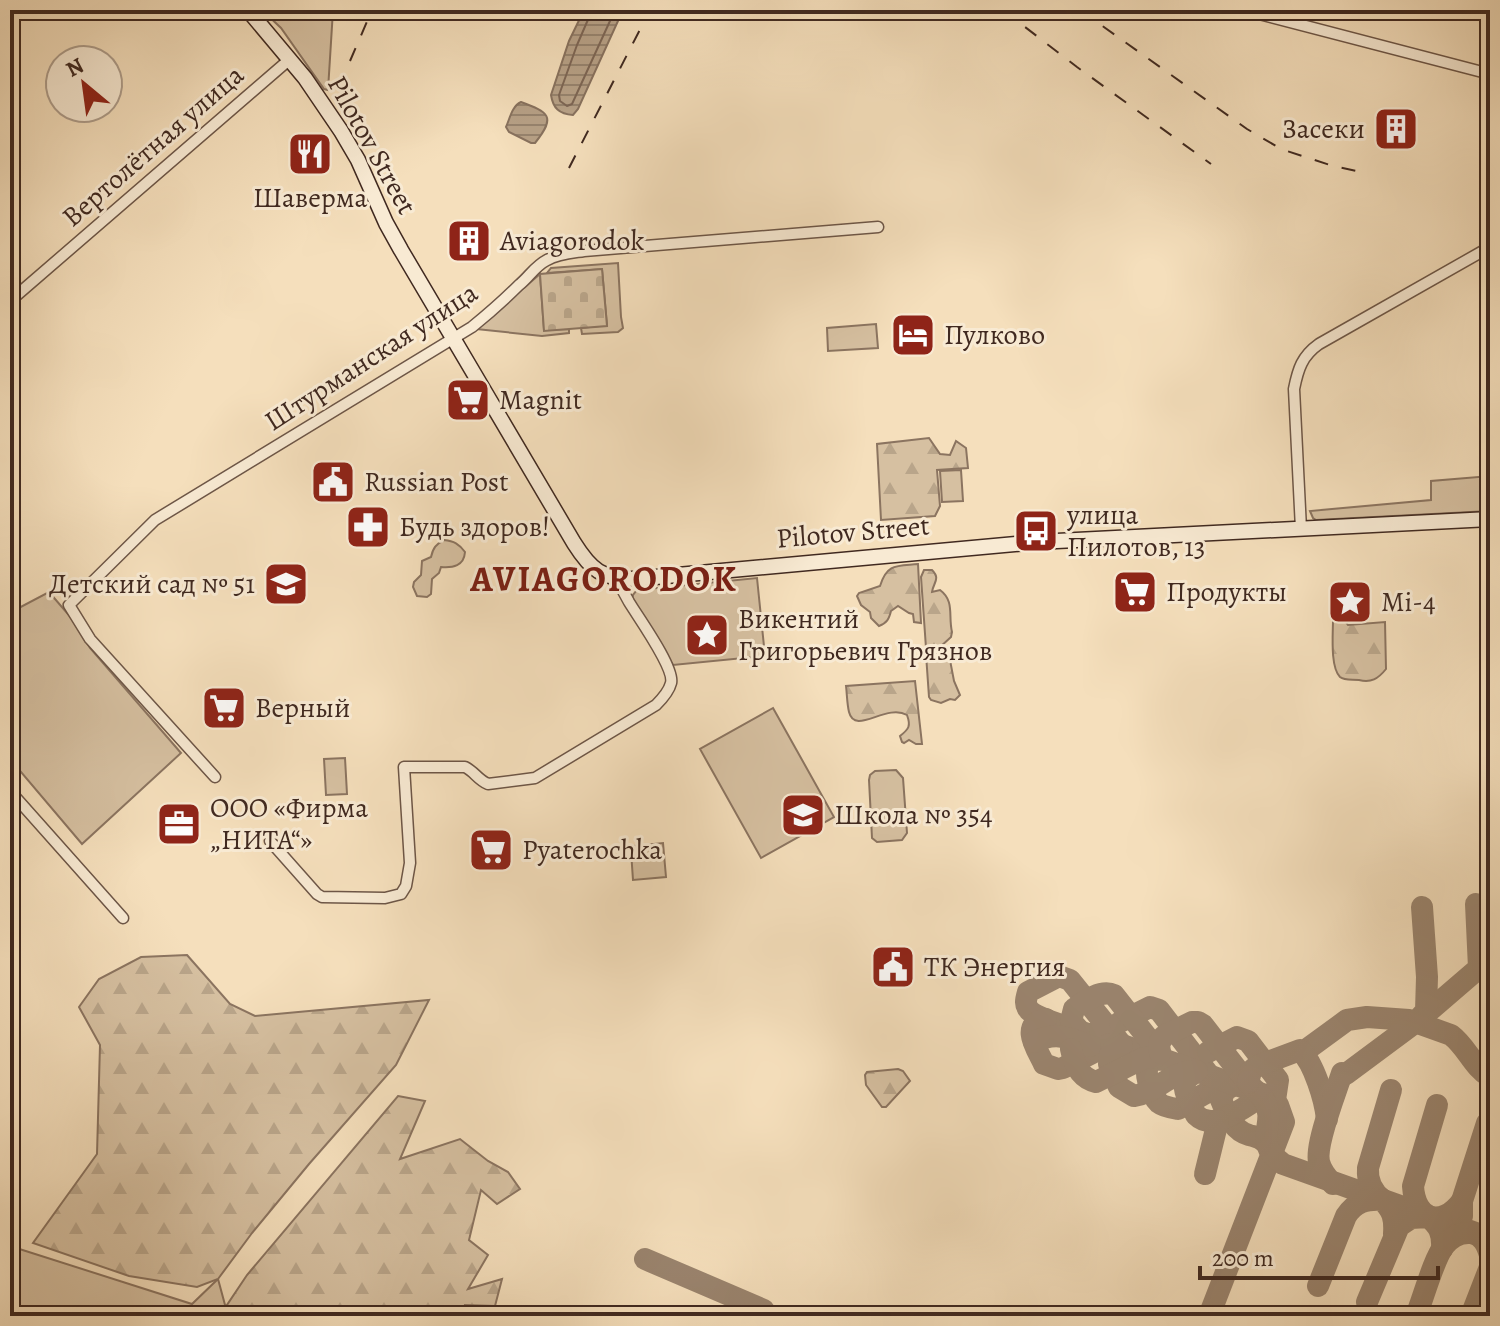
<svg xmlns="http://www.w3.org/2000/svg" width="1500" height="1326" viewBox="0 0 1500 1326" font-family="Alegreya,serif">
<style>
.green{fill:#d6c0a1;stroke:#8b7460;stroke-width:2}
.forest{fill:url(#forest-firs);stroke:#8b7460;stroke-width:2}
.cemetery{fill:url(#cemetery-stones);stroke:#8b7460;stroke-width:2}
.water{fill:url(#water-rules);stroke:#87715e;stroke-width:2}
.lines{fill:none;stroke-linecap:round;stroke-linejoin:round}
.shore{stroke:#7c6554;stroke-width:2}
.taxiway{stroke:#9a846e;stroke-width:22}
.street-casing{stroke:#6d5647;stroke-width:13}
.secondary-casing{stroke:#402920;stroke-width:17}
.street{stroke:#f8ead3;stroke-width:10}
.secondary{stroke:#f8ead3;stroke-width:14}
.rail{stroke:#402920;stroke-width:2;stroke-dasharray:14 14;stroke-linecap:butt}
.labels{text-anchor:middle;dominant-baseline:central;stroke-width:6;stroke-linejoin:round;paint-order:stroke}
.poi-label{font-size:28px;fill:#402920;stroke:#f8ead3;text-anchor:start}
.street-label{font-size:28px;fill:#402920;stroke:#f8ead3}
.district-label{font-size:36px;font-weight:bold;letter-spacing:2px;fill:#7a1f14;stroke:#f8ead3}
</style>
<defs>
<pattern id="forest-firs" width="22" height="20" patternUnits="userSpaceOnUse" patternTransform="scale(2)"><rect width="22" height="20" fill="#d6c0a1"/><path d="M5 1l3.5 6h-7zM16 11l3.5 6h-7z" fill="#b9a58a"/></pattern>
<pattern id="cemetery-stones" width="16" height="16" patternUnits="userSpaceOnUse" patternTransform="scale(2)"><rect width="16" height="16" fill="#d6c0a1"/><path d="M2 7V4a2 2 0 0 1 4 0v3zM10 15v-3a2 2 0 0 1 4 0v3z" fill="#b9a58a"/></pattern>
<pattern id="water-rules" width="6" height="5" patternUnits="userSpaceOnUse" patternTransform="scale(2)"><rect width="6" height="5" fill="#b7a187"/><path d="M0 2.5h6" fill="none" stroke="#96836e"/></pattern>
</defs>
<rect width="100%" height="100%" fill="#f5dfbc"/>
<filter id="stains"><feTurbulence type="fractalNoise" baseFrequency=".0025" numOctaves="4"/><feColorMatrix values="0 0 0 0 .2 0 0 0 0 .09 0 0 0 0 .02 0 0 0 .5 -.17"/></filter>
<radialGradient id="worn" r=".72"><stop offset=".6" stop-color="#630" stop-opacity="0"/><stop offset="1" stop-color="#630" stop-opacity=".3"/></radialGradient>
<g class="green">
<path d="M262,10H333L328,90L324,89L281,28Z"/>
<path d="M618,263L621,317L623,328L618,332L582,334L581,328L607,325L602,269L547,273L551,268Z"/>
<path d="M540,274L544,330L569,329V333L542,336L476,329Z"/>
<path d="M876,324L878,348L828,351L827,328Z"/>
<path d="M961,470L963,501L942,502L940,471Z"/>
<path d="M1490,476V511L1316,520L1313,518L1310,511L1431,500V481Z"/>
<path d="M444,540C454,541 459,544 465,552C464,566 453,568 441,567L439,573L432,579L431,594L427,597L417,596L413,587L414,582L421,575L422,561L431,557C433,548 436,544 444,540Z"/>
<path d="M757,578L765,656L673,665L632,600L633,595L637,590Z"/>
<path d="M49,592L74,621L90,648L181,753L82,844L10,759V618L13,611Z"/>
<path d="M773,708L834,817L761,858L700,749Z"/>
<path d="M345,758L347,794L326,795L324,759Z"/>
<path d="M896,770L903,778L907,833L902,840L877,842L872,838L869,780L870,775L875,771Z"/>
<path d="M663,843L666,877L633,880L631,851L634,846Z"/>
<path d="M10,1246L192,1304L218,1279L228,1316H10Z"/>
</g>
<g class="forest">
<path d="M929,438L940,454L950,455L956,441L966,448L968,468L937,470L940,506L935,516L881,520L877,444Z"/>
<path d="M918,564L921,623L914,622L913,614L909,613L898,606L891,611C889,619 887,623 879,626L871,618L870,612L861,605L857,596L859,593L880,586C887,563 897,566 918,564Z"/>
<path d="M924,570H932C941,579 933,583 932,592L940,590C955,601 948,616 952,632L951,637L939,648H926L921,577Z"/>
<path d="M1339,616L1343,618L1348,625L1385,622L1386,669C1378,679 1371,683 1359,680C1353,679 1345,681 1340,677C1330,667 1333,634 1333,620L1335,617Z"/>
<path d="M937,652L950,660L954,681L960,695L955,700L950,699L941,703L931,700L929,697L926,654Z"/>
<path d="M915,681L922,744H916L909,740L904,743L902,742L900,736C909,729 911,726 907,715C886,703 855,736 849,712C847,704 847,694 846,686Z"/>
<path d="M187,955L230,1004L255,1016L429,1000L396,1065L309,1164L252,1233L218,1279L197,1287L129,1276L33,1243L97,1154L100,1045L79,1007L99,979L141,957Z"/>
<path d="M898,1069L903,1071L910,1081L886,1107H882L866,1085L865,1075L867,1072Z"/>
<path d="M398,1096L425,1101L400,1159L460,1139L488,1161L508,1172L520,1189L497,1204L481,1190L469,1240L488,1255L468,1289L502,1279L495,1306L465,1305L466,1316H228L225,1308L247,1275Z"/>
</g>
<path class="cemetery" d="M602,269L607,326L544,331L540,274Z"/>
<g class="water">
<path d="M584,10H623L578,109L573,115C559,114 553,108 551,95L569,41Z"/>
<path d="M521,102C548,112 557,116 535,143H531L509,132L506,127C510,118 512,106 521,102Z"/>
</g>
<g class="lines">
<path class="shore" d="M590,10V15L577,45L559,95L560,101L567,106L572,104L615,10"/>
<g class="taxiway">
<path d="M1059,976L1070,980L1122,1045C1105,1039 1039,1020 1030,1011C1024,1005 1026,999 1028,992Z"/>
<path d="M1422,1017L1479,968L1476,904"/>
<path d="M1046,1019C1019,1024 1037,1049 1044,1064L1058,1069L1063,1068L1110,1044L1122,1045L1165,1060C1161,1060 1155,1059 1152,1061C1140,1068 1152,1096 1159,1103C1164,1107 1172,1108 1178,1109L1220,1085L1236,1084L1225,1090L1221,1100C1227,1114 1233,1131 1249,1135C1256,1137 1260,1137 1266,1143"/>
<path d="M1120,1022L1150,1007L1159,1010L1209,1075"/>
<path d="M1079,1030L1071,1021L1074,1009C1085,1001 1101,989 1114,995L1165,1060L1271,1097L1278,1105L1284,1122L1209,1316"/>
<path d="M1034,1042C1057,1031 1068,1038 1090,1046"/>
<path d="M1122,1045L1113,1050L1110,1055L1109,1064L1119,1087L1134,1096C1157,1093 1172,1069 1197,1071L1186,1079C1183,1089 1186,1094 1191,1103C1192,1107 1194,1112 1196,1115C1214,1133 1245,1106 1261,1097"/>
<path d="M1071,1049C1074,1065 1080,1078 1096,1082L1144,1058L1156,1057"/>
<path d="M1306,1050L1347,1020L1367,1017L1409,1020L1451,1035C1467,1047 1473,1067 1490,1077"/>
<path d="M1208,1052L1237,1037L1248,1041L1278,1080L1275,1100"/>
<path d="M1160,1053L1159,1043L1164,1036L1192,1022H1198L1203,1025C1218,1044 1233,1065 1249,1084C1254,1090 1262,1095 1265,1102C1277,1126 1251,1141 1283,1164L1490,1238"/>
<path d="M1346,1074L1416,1022L1426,1011L1427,977L1422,907"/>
<path d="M1248,1083L1251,1071L1257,1066L1300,1050C1314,1063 1325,1100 1327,1119"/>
<path d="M1437,1105L1413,1186C1415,1220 1441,1229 1462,1201"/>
<path d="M1205,1174L1218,1121"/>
<path d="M1333,1184C1327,1178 1321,1170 1319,1162C1315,1144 1336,1092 1342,1073"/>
<path d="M1383,1200C1372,1192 1367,1182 1368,1168L1391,1090"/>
<path d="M1462,1216V1201L1487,1123"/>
<path d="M645,1259L764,1310"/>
<path d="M1318,1286L1346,1216C1355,1202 1366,1199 1382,1200C1393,1210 1395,1219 1394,1234"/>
<path d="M1367,1302L1399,1226L1411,1218L1428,1217C1439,1225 1443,1234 1442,1249"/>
<path d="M1416,1316C1423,1299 1434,1258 1444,1246C1450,1238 1460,1232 1471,1233C1483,1235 1487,1245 1490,1255"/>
<path d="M1471,1316L1490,1267"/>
</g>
<g class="street-casing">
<g id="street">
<path d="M1244,10L1490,74"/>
<path d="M10,301L290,59"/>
<path d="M1301,529L1294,389C1298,369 1302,356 1319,344L1490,247"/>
<path d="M215,777L90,639L69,605L155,520L472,327C488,314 504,300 519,285C529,277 535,266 547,260C558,254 571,253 584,251L878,227"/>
<path d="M10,791L123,918"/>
<path d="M270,841L317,894L322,897L385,898L401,894L406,886L410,863L404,767H465C474,771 478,780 488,784L535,778L656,705C662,699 669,691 671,683C675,668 638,617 629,602L623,591L621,579"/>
</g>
</g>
<g class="secondary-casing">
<path id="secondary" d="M248,10L305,78L341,131L358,160L386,223L401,250L574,543C591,570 602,579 634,579L1037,542L1490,519"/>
</g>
<use href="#street" class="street"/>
<use href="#secondary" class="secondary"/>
<g class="rail">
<path d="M1003,10L1077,67L1211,164"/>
<path d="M1080,10L1247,129L1281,149L1333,166L1366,173"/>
<path d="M350,61L372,10"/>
<path d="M569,168L650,10"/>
</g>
</g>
<defs>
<g id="building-square" transform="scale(2.3)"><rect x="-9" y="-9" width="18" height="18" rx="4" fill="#8f2418" stroke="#f8ead3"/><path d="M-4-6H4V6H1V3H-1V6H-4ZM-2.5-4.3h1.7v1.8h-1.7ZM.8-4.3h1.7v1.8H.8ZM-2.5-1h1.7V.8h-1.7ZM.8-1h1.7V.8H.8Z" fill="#fff"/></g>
<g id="restaurant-square" transform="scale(2.3)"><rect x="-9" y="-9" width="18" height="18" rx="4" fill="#8f2418" stroke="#f8ead3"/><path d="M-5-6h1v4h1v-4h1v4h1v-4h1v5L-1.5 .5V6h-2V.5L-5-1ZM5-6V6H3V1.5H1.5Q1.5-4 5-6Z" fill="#fff"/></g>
<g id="hotel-square" transform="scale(2.3)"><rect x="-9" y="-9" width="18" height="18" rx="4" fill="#8f2418" stroke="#f8ead3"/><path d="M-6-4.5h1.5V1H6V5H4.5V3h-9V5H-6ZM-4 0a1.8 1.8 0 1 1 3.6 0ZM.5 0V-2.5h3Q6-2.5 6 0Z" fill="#fff"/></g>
<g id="supermarket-square" transform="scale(2.3)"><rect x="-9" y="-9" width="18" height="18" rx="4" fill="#8f2418" stroke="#f8ead3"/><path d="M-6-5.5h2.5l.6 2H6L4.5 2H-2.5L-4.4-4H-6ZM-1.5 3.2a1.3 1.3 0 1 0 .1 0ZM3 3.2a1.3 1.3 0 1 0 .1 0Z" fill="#fff"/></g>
<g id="civic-square" transform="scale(2.3)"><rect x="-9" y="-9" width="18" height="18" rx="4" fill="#8f2418" stroke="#f8ead3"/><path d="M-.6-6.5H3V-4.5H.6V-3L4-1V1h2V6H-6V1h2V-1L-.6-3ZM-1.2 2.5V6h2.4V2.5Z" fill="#fff"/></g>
<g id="pharmacy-square" transform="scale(2.3)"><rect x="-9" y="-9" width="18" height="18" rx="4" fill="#8f2418" stroke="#f8ead3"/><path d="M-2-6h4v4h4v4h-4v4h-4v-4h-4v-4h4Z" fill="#fff"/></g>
<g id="bus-square" transform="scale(2.3)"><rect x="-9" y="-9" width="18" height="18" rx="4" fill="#8f2418" stroke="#f8ead3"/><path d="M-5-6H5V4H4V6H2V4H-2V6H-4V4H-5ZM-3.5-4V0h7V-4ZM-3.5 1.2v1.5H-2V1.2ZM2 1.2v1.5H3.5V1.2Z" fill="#fff"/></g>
<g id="school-square" transform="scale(2.3)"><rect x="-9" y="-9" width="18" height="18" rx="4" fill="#8f2418" stroke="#f8ead3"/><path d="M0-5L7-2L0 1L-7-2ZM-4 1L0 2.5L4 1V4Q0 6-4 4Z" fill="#fff"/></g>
<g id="sight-square" transform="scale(2.3)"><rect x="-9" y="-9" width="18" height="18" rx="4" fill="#8f2418" stroke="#f8ead3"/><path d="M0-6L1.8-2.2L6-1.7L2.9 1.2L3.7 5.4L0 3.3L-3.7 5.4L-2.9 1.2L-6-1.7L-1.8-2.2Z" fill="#fff"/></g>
<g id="office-square" transform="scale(2.3)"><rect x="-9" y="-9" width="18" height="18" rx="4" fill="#8f2418" stroke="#f8ead3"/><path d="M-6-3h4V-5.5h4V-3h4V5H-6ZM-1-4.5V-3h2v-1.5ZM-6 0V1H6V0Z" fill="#fff"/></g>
</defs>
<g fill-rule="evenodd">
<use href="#building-square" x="1396" y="129"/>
<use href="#restaurant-square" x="310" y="154"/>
<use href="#building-square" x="469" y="241"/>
<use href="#hotel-square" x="913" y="335"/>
<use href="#supermarket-square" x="468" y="400"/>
<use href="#civic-square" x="333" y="482"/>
<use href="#pharmacy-square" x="368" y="527"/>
<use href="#bus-square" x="1036" y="531"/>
<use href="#school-square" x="286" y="584"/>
<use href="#supermarket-square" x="1135" y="592"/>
<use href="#sight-square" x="1350" y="602"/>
<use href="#sight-square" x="707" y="635"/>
<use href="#supermarket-square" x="224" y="708"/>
<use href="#school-square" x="803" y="815"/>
<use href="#office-square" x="179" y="824"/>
<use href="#supermarket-square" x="491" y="850"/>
<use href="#civic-square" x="893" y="967"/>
</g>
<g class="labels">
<g class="poi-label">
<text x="1365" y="129" text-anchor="end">Засеки</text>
<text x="310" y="198" text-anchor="middle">Шаверма</text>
<text x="500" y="241">Aviagorodok</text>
<text x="944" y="335">Пулково</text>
<text x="499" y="400">Magnit</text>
<text x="364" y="482">Russian Post</text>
<text x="1067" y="515">улица<tspan x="1067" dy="32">Пилотов, 13</tspan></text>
<text x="399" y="527">Будь здоров!</text>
<text x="255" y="584" text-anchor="end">Детский сад № 51</text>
<text x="1166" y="592">Продукты</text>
<text x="1381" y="602">Mi-4</text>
<text x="738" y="619">Викентий<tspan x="738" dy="32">Григорьевич Грязнов</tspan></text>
<text x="255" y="708">Верный</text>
<text x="210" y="808">ООО «Фирма<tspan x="210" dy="32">„НИТА“»</tspan></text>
<text x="834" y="815">Школа № 354</text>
<text x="522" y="850">Pyaterochka</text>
<text x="924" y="967">ТК Энергия</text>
</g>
<g class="street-label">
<text transform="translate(372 145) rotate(61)">Pilotov Street</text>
<text transform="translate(153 146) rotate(-41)">Вертолётная улица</text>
<text transform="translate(371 357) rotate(-33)">Штурманская улица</text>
<text transform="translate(853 532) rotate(-5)">Pilotov Street</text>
</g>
<g class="district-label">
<text x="604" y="578">AVIAGORODOK</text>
</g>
</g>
<rect width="1500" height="1326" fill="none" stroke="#f5dfbc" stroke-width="40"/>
<rect x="12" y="12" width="1476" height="1302" fill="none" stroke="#402920" stroke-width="4"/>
<rect x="20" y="20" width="1460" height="1286" fill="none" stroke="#402920" stroke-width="2"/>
<g transform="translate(84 84) rotate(331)"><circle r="38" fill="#f8ead3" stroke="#ae9d8b" stroke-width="2"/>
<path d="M0-6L14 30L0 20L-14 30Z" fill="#8f2418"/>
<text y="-12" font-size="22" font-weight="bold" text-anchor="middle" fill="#402920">N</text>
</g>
<path d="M1200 1266v12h238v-12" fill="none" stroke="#402920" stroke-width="4"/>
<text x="1212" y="1266" font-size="24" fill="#402920" stroke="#f8ead3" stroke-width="6" paint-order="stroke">200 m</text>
<rect width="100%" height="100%" filter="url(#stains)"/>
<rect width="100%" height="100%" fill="url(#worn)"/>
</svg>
